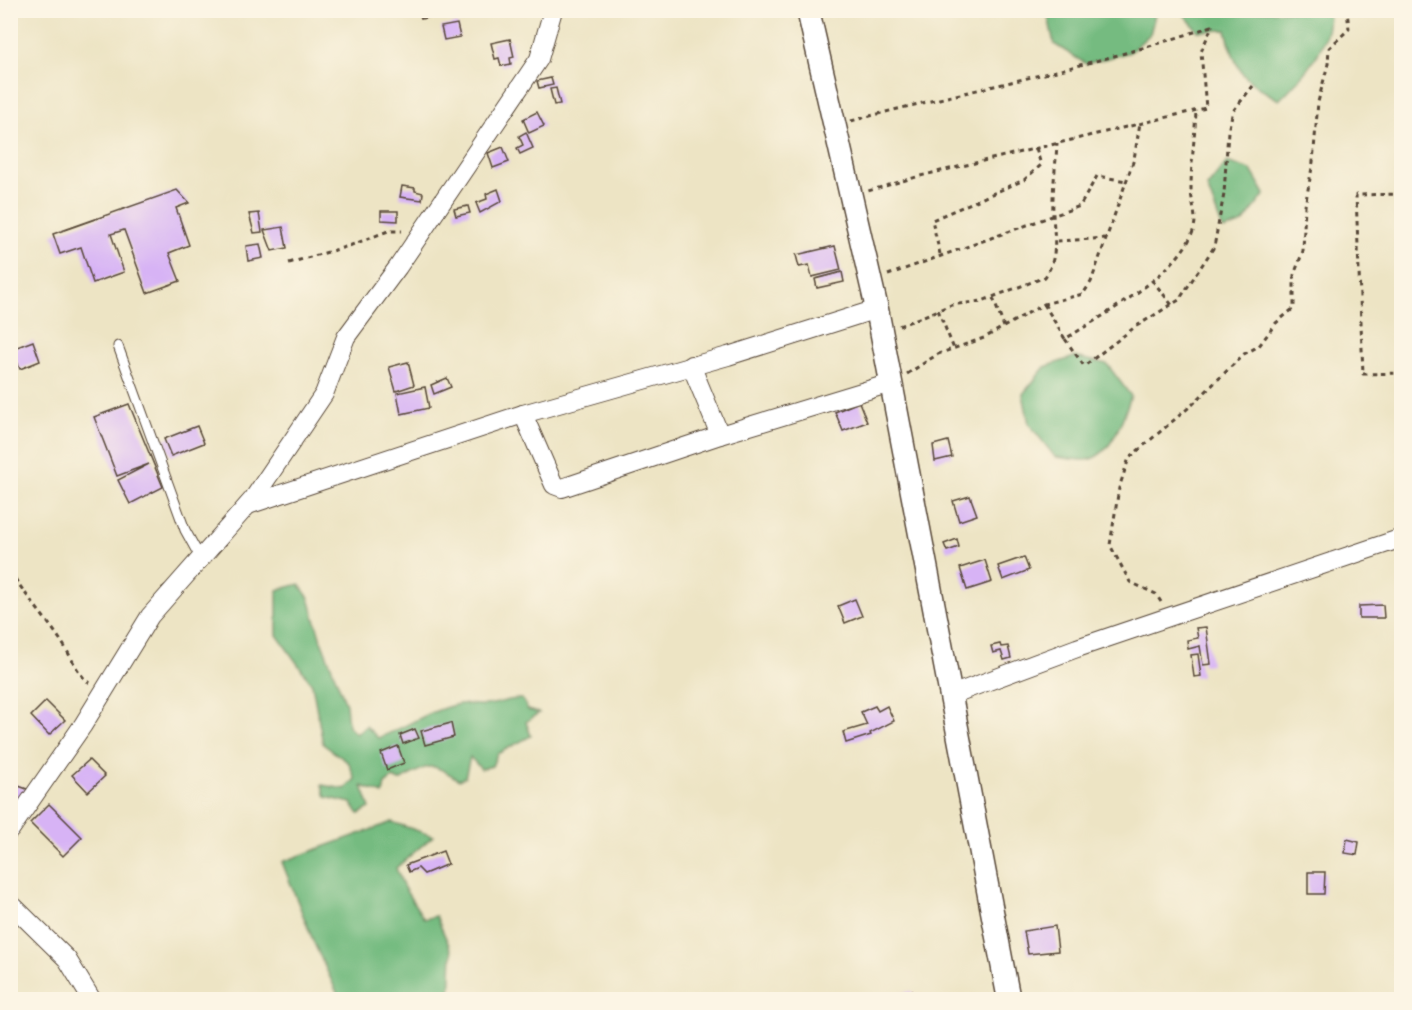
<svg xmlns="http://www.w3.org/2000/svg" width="1412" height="1010" viewBox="0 0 1412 1010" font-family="'Architects Daughter',sans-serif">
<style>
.forest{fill:#74bb80;stroke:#58724f;stroke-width:1.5}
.building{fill:#d7b3f5}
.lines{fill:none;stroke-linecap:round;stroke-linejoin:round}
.service-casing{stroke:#564637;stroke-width:11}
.minor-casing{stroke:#564637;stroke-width:20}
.tertiary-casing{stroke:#564637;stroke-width:25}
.path{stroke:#564637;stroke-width:3;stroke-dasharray:4.5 4.5;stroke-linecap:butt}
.service{stroke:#fff;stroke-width:9}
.minor{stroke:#fff;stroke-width:18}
.tertiary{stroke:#fff;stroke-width:22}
</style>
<rect width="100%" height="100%" fill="#fcf5e5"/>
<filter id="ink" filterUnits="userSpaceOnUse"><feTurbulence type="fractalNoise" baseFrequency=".0167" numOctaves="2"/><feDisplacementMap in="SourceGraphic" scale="12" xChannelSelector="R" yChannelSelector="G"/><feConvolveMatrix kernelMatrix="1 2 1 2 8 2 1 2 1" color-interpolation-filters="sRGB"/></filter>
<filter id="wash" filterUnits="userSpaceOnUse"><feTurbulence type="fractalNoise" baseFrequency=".008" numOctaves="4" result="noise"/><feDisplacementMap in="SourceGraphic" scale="24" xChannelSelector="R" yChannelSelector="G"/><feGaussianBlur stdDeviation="1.35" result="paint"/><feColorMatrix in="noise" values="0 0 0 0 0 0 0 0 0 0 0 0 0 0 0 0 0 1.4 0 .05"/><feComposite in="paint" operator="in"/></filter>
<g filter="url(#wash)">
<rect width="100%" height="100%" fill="#ede4c4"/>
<g class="forest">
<path d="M1047,11V10L1156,11L1150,34L1130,52L1086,64L1054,44Z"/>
<path d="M1181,11H1328C1333,44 1302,78 1279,100C1240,78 1237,72 1226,30L1198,31Z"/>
<path d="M1227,162L1251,170L1265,194L1243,223L1223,230L1207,187Z"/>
<path d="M1074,357L1107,364L1131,396C1123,417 1113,457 1085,460C1075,460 1065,458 1055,457L1029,424L1023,394L1045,367Z"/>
<path d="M299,584L309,598L321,640L346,704L348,726L356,734L366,726L378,738C405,728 429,710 459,704C468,703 477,706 486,705C500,704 507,698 522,699L528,710L539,713L526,722L531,736L497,754L492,766L481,769L470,757L465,777L459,780C428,759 430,766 399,781L393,778L385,784L383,794L362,786L370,808L359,814L351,803L326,797L322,785L345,789L355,779L349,763L323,744L312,684L277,635V590Z"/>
<path d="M392,822L433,836L396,868L404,888L424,919L436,916L452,952L450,999H340L314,943L282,862Z"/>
</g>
<g id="blocks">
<g class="building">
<path d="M419,10H451V12L421,19Z"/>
<path d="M457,24L460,37L444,40L441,27Z"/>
<path d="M510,39L514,57L510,58L511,64L501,66L499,58L495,59L491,43Z"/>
<path d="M551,78L553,85L539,88L537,81Z"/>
<path d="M556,88L560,104L554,105L550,89Z"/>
<path d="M537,112L544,126L529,133L523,119Z"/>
<path d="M526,132L533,148L520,154L517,148L523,145L519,136Z"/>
<path d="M503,147L509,162L493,168L488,153Z"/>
<path d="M402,186L415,188V191L423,193L422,200L400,197Z"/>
<path d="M498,189L502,201L480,213L476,203L487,199L486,194Z"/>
<path d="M177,190L189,203L176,208L189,245L169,253L180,281L147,293L124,230L111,234L124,272L93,283L81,247L60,254L53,234Z"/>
<path d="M468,206L470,213L456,216L454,209Z"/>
<path d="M381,211H398V221L381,220Z"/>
<path d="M259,213L262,232L254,233L249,214Z"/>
<path d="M283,227L287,248L272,251L264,230Z"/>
<path d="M260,244L263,258L248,261L246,246Z"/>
<path d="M835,246L841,270L812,277L809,265L799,267L796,255Z"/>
<path d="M842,272L844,282L817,288L815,279Z"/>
<path d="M33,341L40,361L20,369L12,349Z"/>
<path d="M408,362L414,385L396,391L389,367Z"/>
<path d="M447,378L451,387L434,394L431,385Z"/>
<path d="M425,387L429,408L401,414L397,393Z"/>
<path d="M859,402L867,422L843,431L835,412Z"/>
<path d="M129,404L163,487L130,504L118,480L149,464L117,476L94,417Z"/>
<path d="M197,426L204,443L171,456L164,439Z"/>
<path d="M948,441L952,457L935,461L933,445Z"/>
<path d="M970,496L977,515L959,521L953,501Z"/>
<path d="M957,539L959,547L947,551L944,544Z"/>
<path d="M1024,557L1029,570L1003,580L998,566Z"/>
<path d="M985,560L992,582L967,590L960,568Z"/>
<path d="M855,599L862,616L845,623L838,606Z"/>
<path d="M1383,605L1384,618H1359V606Z"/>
<path d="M1206,627L1211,664L1203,665L1200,646L1188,649L1187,640L1198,638L1196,628Z"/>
<path d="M1000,644L1001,647L1008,646L1011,658L1004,660L1001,651L993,653L991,646Z"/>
<path d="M1198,654L1201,676L1194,677L1191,655Z"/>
<path d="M46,701L65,720L49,735L31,716Z"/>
<path d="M875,706L878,711L887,706L894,721L870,733L871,735L846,743L843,732L867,725L861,712Z"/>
<path d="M451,723L454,737L425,745L421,731Z"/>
<path d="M415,729L419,738L403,744L400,735Z"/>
<path d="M398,746L404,763L387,770L381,753Z"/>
<path d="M89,760L105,776L88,792L72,775Z"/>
<path d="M10,783L27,789L19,808L10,805Z"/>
<path d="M49,804L82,837L63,856L30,823Z"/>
<path d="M1347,839L1359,842L1357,855L1345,853Z"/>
<path d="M443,851L448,864L424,874L418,868L409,872L406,865Z"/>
<path d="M1308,872H1325L1324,894H1308Z"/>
<path d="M1055,926L1058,951L1028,954L1024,931Z"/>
<path d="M912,991L914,1000H877V999Z"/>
</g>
</g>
</g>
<g filter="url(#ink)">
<use href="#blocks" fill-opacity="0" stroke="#564637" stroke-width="1.5"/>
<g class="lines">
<g class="service-casing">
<path id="service" d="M118,346L185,530L201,559"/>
</g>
<g class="minor-casing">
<g id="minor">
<path d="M691,365L720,435"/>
<path d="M523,414L554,485L562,488L720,435L891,383"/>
<path d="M248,505L523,414L728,356L877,309"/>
<path d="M951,695L1077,648L1402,538"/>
<path d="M10,830L83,725L150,616L253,499L324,394L346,337L398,267L539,59L553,10"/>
<path d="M10,903L67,959L92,1000"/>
</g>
</g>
<g class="tertiary-casing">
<path id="tertiary" d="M808,10L877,309L1009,1000"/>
</g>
<g class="path">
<path d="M851,121C971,89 1094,67 1212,26L1201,52L1206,108L920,176L868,191"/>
<path d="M1402,194L1356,195L1363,374L1402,373"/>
<path d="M1057,241L1108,238"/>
<path d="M940,254L932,220L1024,180L1041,165L1036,148"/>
<path d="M289,263L349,246L388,231H402"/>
<path d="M888,275L1080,206L1097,176L1126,181"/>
<path d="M1152,280L1172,305"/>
<path d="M993,298L1004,327"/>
<path d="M1044,304L1065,339C1100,317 1192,267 1195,221C1195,210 1191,199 1191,189C1191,163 1195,136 1196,110"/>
<path d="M938,310L954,349"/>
<path d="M899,326L951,305L982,301L1045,277C1059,256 1054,237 1053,214C1052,190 1056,166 1057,143"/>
<path d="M1065,339L1084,366L1135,327L1179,300L1214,247L1224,194L1228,131L1233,111L1253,86"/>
<path d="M907,374L938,354L984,338L1044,304L1083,294L1091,282L1134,159L1140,123"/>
<path d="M1400,556V573L1395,603L1402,607"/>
<path d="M10,571C26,597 47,619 63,644C72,658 77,673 89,683"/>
<path d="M1161,602L1156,594L1130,582L1110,545L1119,488L1129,458L1193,404L1244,354L1259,346L1276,323L1294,308V275L1303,251L1305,206L1313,162L1318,102L1328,64L1329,48L1349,29L1347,10"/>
</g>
<use href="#service" class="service"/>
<use href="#minor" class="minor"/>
<use href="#tertiary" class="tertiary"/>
</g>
</g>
<rect width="1412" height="1010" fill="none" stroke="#fcf5e5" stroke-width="36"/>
</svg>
